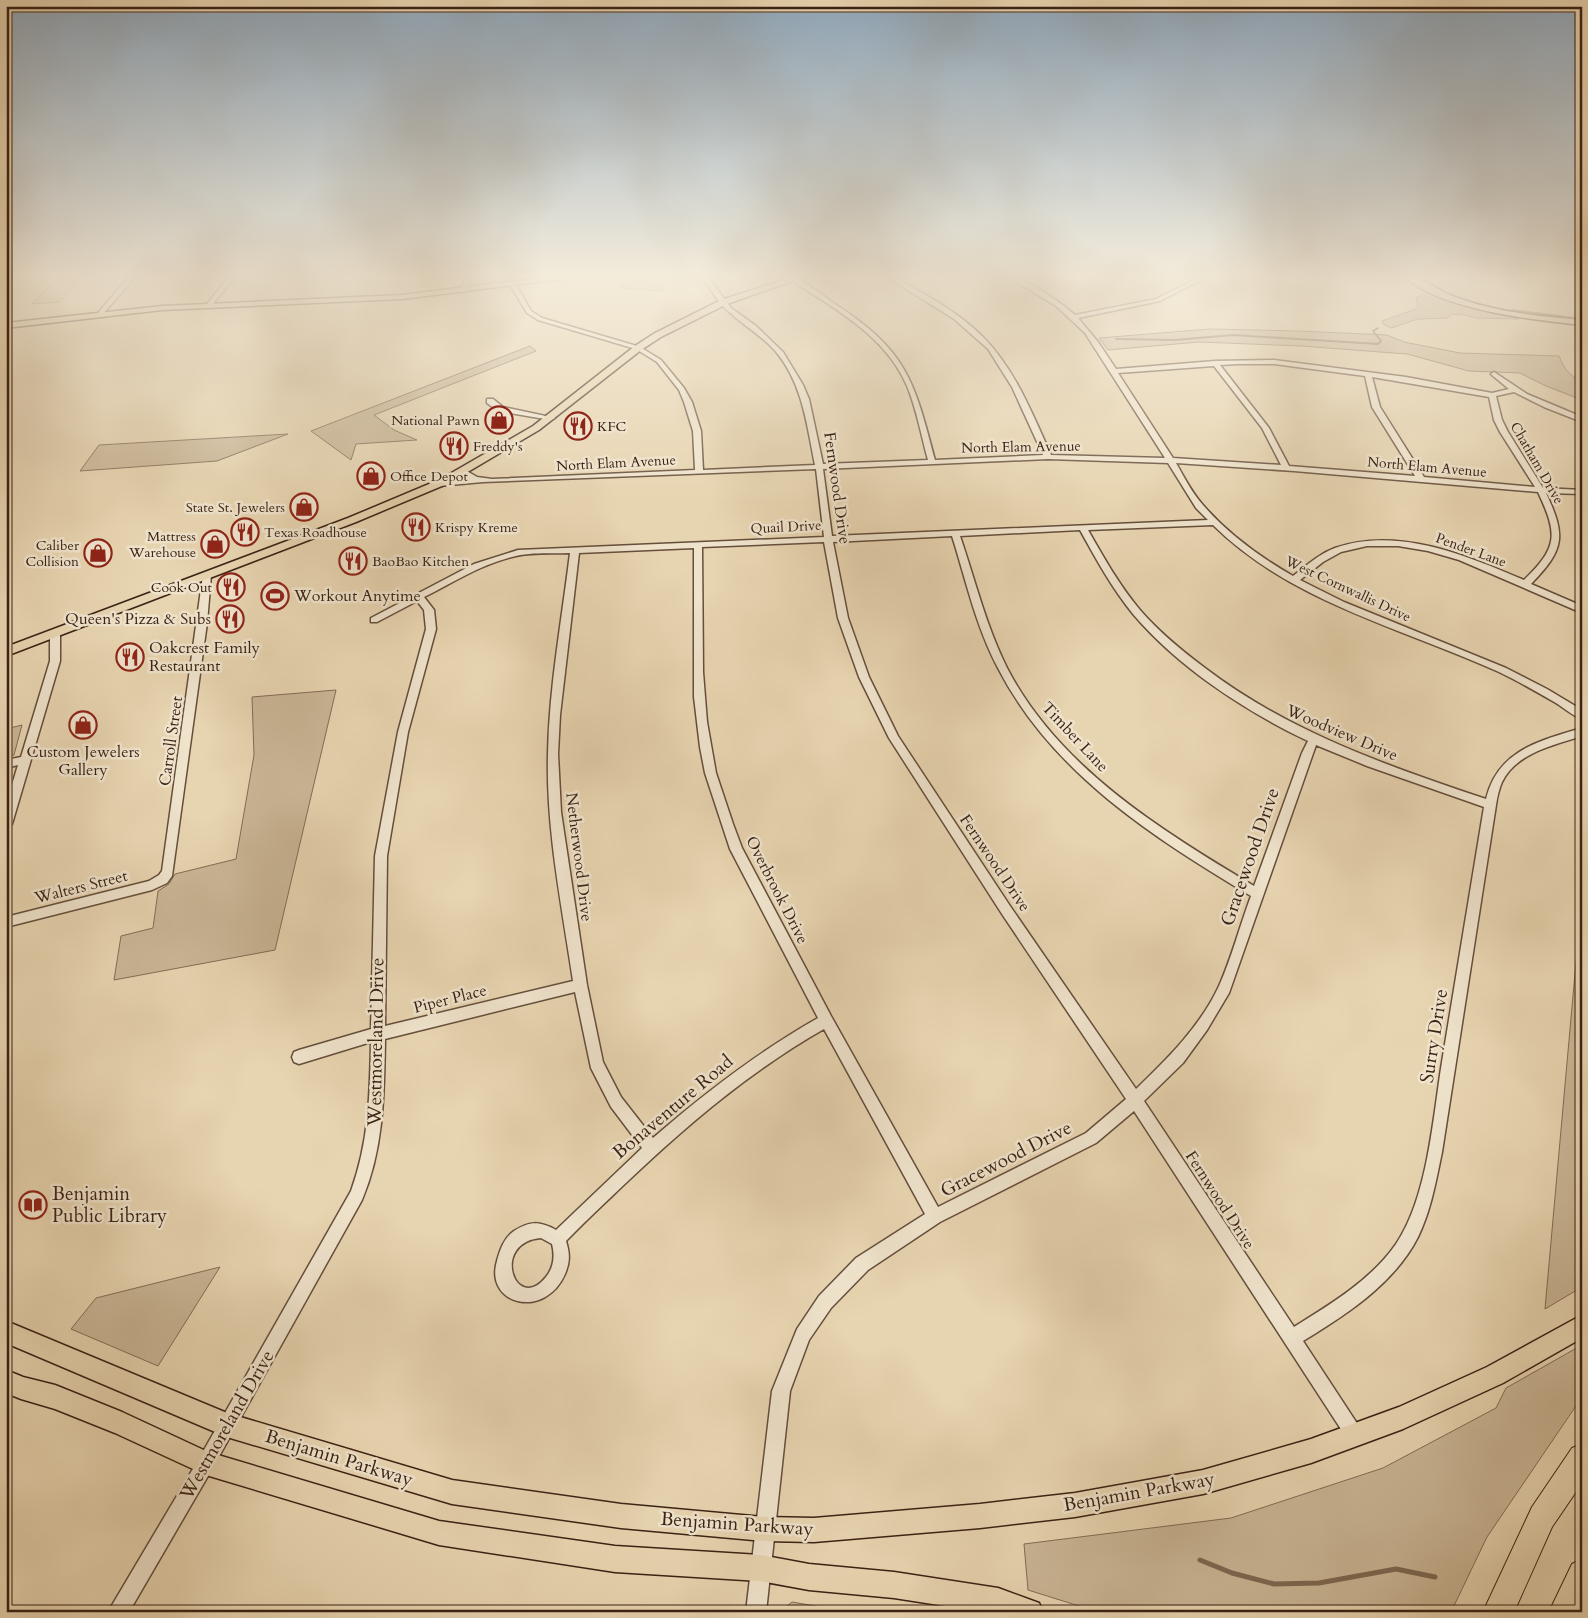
<svg xmlns="http://www.w3.org/2000/svg" width="1588" height="1618" viewBox="0 0 1588 1618" font-family="Cardo,serif">
<style>
.green{fill:#cab696;stroke:#826c56}
.lines{fill:none;stroke-linecap:round;stroke-linejoin:round}
.stream-far1{stroke:#7e6852;stroke-width:2}
.stream{stroke:#7e6852;stroke-width:5}
.minor-casing{stroke:#654e3c;stroke-width:3}
.major-casing{stroke:#3a2215;stroke-width:3}
.highway-casing{stroke:#3a2215;stroke-width:2}
.minor{fill:#efe3cc;fill-rule:evenodd}
.major{fill:#e7d4b0;fill-rule:evenodd}
.highway{fill:#e7d4b0;fill-rule:evenodd}
.labels{text-anchor:middle;dominant-baseline:central;stroke-width:5;stroke-linejoin:round;paint-order:stroke}
.far-poi-label{font-size:14px;fill:#3a2215;stroke:#efe3cc;text-anchor:start}
.far-street-label{font-size:14px;fill:#3a2215;stroke:#efe3cc}
.street-label{font-size:16px;fill:#3a2215;stroke:#efe3cc}
.poi-label{font-size:16px;fill:#3a2215;stroke:#efe3cc;text-anchor:start}
.near-street-label{font-size:19px;fill:#3a2215;stroke:#efe3cc}
.near-poi-label{font-size:19px;fill:#3a2215;stroke:#efe3cc;text-anchor:start}
</style>
<rect width="100%" height="100%" fill="#e7d4b0"/>
<filter id="stains"><feTurbulence type="fractalNoise" baseFrequency=".004" numOctaves="4"/><feColorMatrix values="0 0 0 0 .2 0 0 0 0 .09 0 0 0 0 .02 0 0 0 .5 -.17"/></filter>
<radialGradient id="worn" r=".72"><stop offset=".6" stop-color="#630" stop-opacity="0"/><stop offset="1" stop-color="#630" stop-opacity=".3"/></radialGradient>
<g class="green">
<path d="M58,277H83L60,302L32,304Z"/>
<path d="M656,279L665,291L622,288L619,284Z"/>
<path d="M1428,292L1519,319L1476,318L1465,315L1452,314L1447,318L1418,319L1391,328L1383,324L1382,321L1416,309L1418,306L1416,298Z"/>
<path d="M1210,329L1298,331L1387,335L1404,342L1460,353L1559,356C1564,369 1569,375 1582,382V400L1546,386L1520,373L1469,371L1407,354L1301,346L1199,342L1108,350L1099,338Z"/>
<path d="M530,346L536,351L374,415L394,430L417,440L356,444L351,460L311,431Z"/>
<path d="M288,434L217,461L80,471L99,445Z"/>
<path d="M336,690L275,950L114,980L121,936L153,928L158,891L169,884L175,874L236,859L254,755L252,697Z"/>
<path d="M22,725L14,755L6,758V729Z"/>
<path d="M1582,895V1287L1545,1309Z"/>
<path d="M220,1267L158,1366L71,1329L96,1298Z"/>
<path d="M1582,1345V1397L1487,1537L1451,1612H1098L1028,1590L1024,1544L1231,1518L1383,1468L1496,1408L1506,1388Z"/>
<path d="M792,1602L851,1612H779Z"/>
</g>
<g class="lines">
<g class="stream-far1">
<path d="M1512,310L1582,319"/>
<path d="M1116,339L1175,340L1233,335L1378,344L1381,341L1373,331L1378,328"/>
</g>
<path class="stream" d="M1200,1560L1232,1573L1274,1584L1319,1583L1396,1569L1435,1577"/>
<g class="minor-casing">
<g id="minor">
<path d="M129,277H135L102,315H98V313Z"/>
<path d="M229,277H235L211,306H207V304Z"/>
<path d="M466,277H472L467,290L464,292L461,290Z"/>
<path d="M702,277H708L731,308L756,326L783,352L803,385L809,399L823,464L928,460C921,435 917,410 907,386C886,336 835,309 791,280L793,277C808,283 822,295 835,304C907,351 914,380 935,460L1043,455L1012,387L988,349L954,319L887,277H894C924,294 957,311 982,336C1015,369 1032,413 1051,455L1165,458L1085,333L1056,306L1008,277C1027,277 1061,303 1075,315L1156,299L1200,277H1207L1160,301L1078,318L1098,342L1116,369L1215,361L1274,360L1406,377L1492,393L1509,389L1492,375L1491,374L1494,372L1527,394L1582,417V422L1544,407L1514,392L1496,396L1502,420L1508,432L1543,488L1582,490V494L1546,493C1566,536 1565,549 1531,584L1582,606V613L1459,560L1428,551L1398,546H1367L1341,552L1323,562L1300,580L1344,602L1506,668L1547,689L1582,710V719C1573,716 1564,708 1556,703C1537,692 1518,681 1499,672C1402,628 1291,602 1213,525L1088,530C1104,558 1119,585 1140,610C1159,632 1181,650 1205,668C1289,732 1387,766 1486,799C1498,750 1539,741 1582,728V736C1554,745 1516,753 1502,782C1499,789 1497,798 1496,805L1442,1152C1436,1181 1431,1210 1418,1237C1394,1284 1347,1314 1303,1341L1360,1428L1363,1434L1360,1440L1354,1443L1348,1440L1134,1111L1096,1143L940,1222L868,1270L831,1308L809,1340L790,1391L766,1612H746L772,1391L797,1329L819,1296L856,1258L925,1214L824,1029C752,1070 689,1123 629,1180C608,1200 586,1220 566,1241C570,1254 570,1262 565,1274C545,1320 484,1305 497,1261C500,1250 504,1238 514,1231C530,1221 539,1221 556,1230L642,1148L611,1107L591,1068L575,992L385,1039C384,1094 384,1148 362,1200L212,1469L129,1612H108L200,1457L351,1191C369,1141 370,1095 371,1042L299,1064L294,1062L292,1057L294,1052L299,1050L371,1029L375,856L398,732L426,629L424,610L417,601L377,622H371V618L474,564L518,550L824,537L816,469L483,482L439,486L435,484L439,482L470,479L459,474V470H465L477,477L492,479L695,470L693,431L684,402L679,390L657,362L636,349L538,320L527,313L509,283L512,281L515,283L531,311L542,318L640,347L661,360L684,388L692,402L701,431L703,470L815,465C807,426 803,385 777,353C763,336 744,326 728,311C718,302 710,288 702,277ZM1238,364H1274L1365,376L1372,407L1415,476L1289,466L1269,428L1220,365ZM1214,366L1262,428L1281,465L1173,458L1118,373ZM1372,377L1489,397L1494,420L1500,432L1535,487L1424,477L1380,407ZM1048,459L1168,463L1196,508L1208,520L832,536L823,469ZM1176,463L1294,471L1538,492C1558,535 1558,547 1524,580C1467,556 1398,526 1335,548C1319,554 1306,566 1293,576C1260,557 1228,534 1203,505C1192,493 1184,477 1176,463ZM1080,530C1096,559 1112,588 1133,614C1178,667 1245,711 1308,741L1302,753L1254,886C1161,830 1059,768 1007,668C986,626 975,580 960,536ZM952,536C966,580 976,627 998,668C1052,773 1153,837 1251,896C1240,925 1232,957 1219,986C1200,1027 1167,1059 1136,1089L1010,906L898,736L869,677L848,618L833,542ZM824,542L838,618L859,677L889,738L1002,914L1126,1099L1086,1133L938,1207L831,1016L742,848L733,824L716,773L707,722L703,672L702,547ZM694,548V697L700,747L705,773L730,849L818,1018C758,1052 705,1093 653,1138L621,1097L603,1062L587,985L561,812L558,754L560,715L579,553ZM570,553C562,619 549,688 548,754C546,830 562,906 573,981L385,1026L387,856L408,732L436,629L434,610L424,597C454,582 483,563 516,556C533,552 553,554 570,553ZM1316,745L1367,766L1484,807C1470,892 1456,977 1442,1062C1433,1117 1428,1197 1396,1244C1371,1280 1331,1304 1294,1327L1144,1101L1183,1063L1207,1030L1229,993ZM541,1238L552,1244C555,1256 554,1267 546,1277C515,1315 490,1242 541,1238Z"/>
<path d="M487,399H493L503,407L555,418L551,420L498,411L487,403Z"/>
<path d="M207,572L211,575L207,623L172,876L167,883L152,890L6,927V917L149,881L159,875L162,871L203,575Z"/>
<path d="M55,631L60,634V661L12,824L10,827L6,828V805L18,765L6,768V760L21,757L50,661V634Z"/>
</g>
</g>
<g class="major-casing">
<g id="major">
<path d="M546,277H566L562,279L402,299L162,310L6,328V323L162,306L402,295Z"/>
<path d="M793,277H804L727,304L661,337L641,350L539,430L449,483L356,522L6,656V647L348,518L441,479L533,426L635,346L655,333L721,300Z"/>
<path d="M1405,277C1420,276 1436,289 1450,295C1492,312 1538,316 1582,320V325C1534,320 1441,310 1405,277Z"/>
<path d="M1582,1315V1338L1503,1383L1403,1429L1311,1463L1203,1494L1075,1517L980,1528L814,1542L764,1541L621,1528L452,1504L227,1437L6,1343V1321L227,1413L452,1480L621,1504L764,1517L814,1518L980,1504L1075,1493L1203,1470L1311,1439L1399,1407L1487,1367Z"/>
<path d="M6,1370L23,1377L55,1385L122,1412L208,1452L439,1521L615,1546L760,1555L809,1564L894,1572L998,1588L1039,1603L1043,1612H984L894,1598L809,1590L760,1581L615,1572L439,1545L206,1475L115,1433L55,1409L21,1399L6,1393Z"/>
</g>
</g>
<g class="highway-casing">
<g id="highway">
<path d="M1582,1444V1483L1552,1527L1514,1612H1483L1532,1507L1572,1448Z"/>
<path d="M1582,1559V1608L1580,1612H1549L1572,1564Z"/>
</g>
</g>
<use href="#minor" class="minor"/>
<use href="#major" class="major"/>
<use href="#highway" class="highway"/>
</g>
<linearGradient id="sky" x2="0" y2="1"><stop stop-color="#90a8bc"/><stop offset="0.55" stop-color="#f4ecdb"/><stop offset="1" stop-color="#f4ecdb" stop-opacity="0"/></linearGradient>
<rect width="1588" height="503" fill="url(#sky)"/>
<defs>
<g id="shop-ring" transform="scale(1.4375)"><circle r="9.5" fill="#efe3cc" stroke="#8f2418" stroke-width="1.5"/><path d="M-5-2.5h2.3a2.7 3.5 0 0 1 5.4 0H5L5.5 6h-11ZM-1.5-2.5h3a1.5 2.3 0 0 0-3 0Z" fill="#8f2418"/></g>
<g id="restaurant-ring" transform="scale(1.4375)"><circle r="9.5" fill="#efe3cc" stroke="#8f2418" stroke-width="1.5"/><path d="M-5-6h1v4h1v-4h1v4h1v-4h1v5L-1.5 .5V6h-2V.5L-5-1ZM5-6V6H3V1.5H1.5Q1.5-4 5-6Z" fill="#8f2418"/></g>
<g id="stadium-ring" transform="scale(1.4375)"><circle r="9.5" fill="#efe3cc" stroke="#8f2418" stroke-width="1.5"/><path d="M0-5a6.5 5 0 1 0 0 10a6.5 5 0 1 0 0-10ZM-3.5-1.8h7v3.6h-7Z" fill="#8f2418"/></g>
<g id="library-ring" transform="scale(1.4375)"><circle r="9.5" fill="#efe3cc" stroke="#8f2418" stroke-width="1.5"/><path d="M-6-4Q-3-5.5-.7-3.5V5Q-3 3-6 4ZM6-4Q3-5.5 .7-3.5V5Q3 3 6 4Z" fill="#8f2418"/></g>
</defs>
<g fill-rule="evenodd">
<use href="#shop-ring" x="499" y="420"/>
<use href="#restaurant-ring" x="578" y="426"/>
<use href="#restaurant-ring" x="454" y="446"/>
<use href="#shop-ring" x="371" y="476"/>
<use href="#shop-ring" x="304" y="507"/>
<use href="#restaurant-ring" x="416" y="527"/>
<use href="#restaurant-ring" x="245" y="532"/>
<use href="#shop-ring" x="215" y="544"/>
<use href="#shop-ring" x="98" y="553"/>
<use href="#restaurant-ring" x="353" y="561"/>
<use href="#restaurant-ring" x="231" y="587"/>
<use href="#stadium-ring" x="275" y="596"/>
<use href="#restaurant-ring" x="230" y="619"/>
<use href="#restaurant-ring" x="130" y="657"/>
<use href="#shop-ring" x="83" y="725"/>
<use href="#library-ring" x="33" y="1205"/>
</g>
<g class="labels">
<g class="far-poi-label">
<text x="480" y="420" text-anchor="end">National Pawn</text>
<text x="597" y="426">KFC</text>
<text x="473" y="446">Freddy's</text>
<text x="390" y="476">Office Depot</text>
<text x="285" y="507" text-anchor="end">State St. Jewelers</text>
<text x="435" y="527">Krispy Kreme</text>
<text x="264" y="532">Texas Roadhouse</text>
<text x="196" y="536" text-anchor="end">Mattress<tspan x="196" dy="16">Warehouse</tspan></text>
<text x="79" y="545" text-anchor="end">Caliber<tspan x="79" dy="16">Collision</tspan></text>
<text x="372" y="561">BaoBao Kitchen</text>
<text x="212" y="587" text-anchor="end">Cook Out</text>
</g>
<g class="far-street-label">
<text transform="translate(1021 447) rotate(-1)">North Elam Avenue</text>
<text transform="translate(616 463) rotate(-3)">North Elam Avenue</text>
<text transform="translate(1537 463) rotate(60)">Chatham Drive</text>
<text transform="translate(1427 467) rotate(5)">North Elam Avenue</text>
<text transform="translate(786 527) rotate(-3)">Quail Drive</text>
<text transform="translate(1471 550) rotate(20)">Pender Lane</text>
<text transform="translate(1348 589) rotate(25)">West Cornwallis Drive</text>
</g>
<g class="street-label">
<text transform="translate(837 488) rotate(82)">Fernwood Drive</text>
<text transform="translate(1342 733) rotate(23)">Woodview Drive</text>
<text transform="translate(1075 737) rotate(47)">Timber Lane</text>
<text transform="translate(171 741) rotate(-82)">Carroll Street</text>
<text transform="translate(579 857) rotate(83)">Netherwood Drive</text>
<text transform="translate(995 863) rotate(56)">Fernwood Drive</text>
<text transform="translate(81 887) rotate(-14)">Walters Street</text>
<text transform="translate(777 890) rotate(63)">Overbrook Drive</text>
<text transform="translate(450 999) rotate(-14)">Piper Place</text>
<text transform="translate(1220 1200) rotate(57)">Fernwood Drive</text>
</g>
<g class="poi-label">
<text x="294" y="596">Workout Anytime</text>
<text x="211" y="619" text-anchor="end">Queen's Pizza &amp; Subs</text>
<text x="149" y="648">Oakcrest Family<tspan x="149" dy="18">Restaurant</tspan></text>
<text x="83" y="752" text-anchor="middle">Custom Jewelers<tspan x="83" dy="18">Gallery</tspan></text>
</g>
<g class="near-street-label">
<text transform="translate(1250 857) rotate(-71)">Gracewood Drive</text>
<text transform="translate(1434 1036) rotate(-81)">Surry Drive</text>
<text transform="translate(376 1042) rotate(-89)">Westmoreland Drive</text>
<text transform="translate(673 1107) rotate(-40)">Bonaventure Road</text>
<text transform="translate(1006 1159) rotate(-27)">Gracewood Drive</text>
<text transform="translate(227 1425) rotate(-60)">Westmoreland Drive</text>
<text transform="translate(339 1458) rotate(17)">Benjamin Parkway</text>
<text transform="translate(1139 1492) rotate(-10)">Benjamin Parkway</text>
<text transform="translate(737 1524) rotate(4)">Benjamin Parkway</text>
</g>
<g class="near-poi-label">
<text x="52" y="1194">Benjamin<tspan x="52" dy="22">Public Library</tspan></text>
</g>
</g>
<rect width="1588" height="1618" fill="none" stroke="#e7d4b0" stroke-width="25"/>
<rect x="8" y="8" width="1573" height="1603" fill="none" stroke="#3a2215" stroke-width="2.5"/>
<rect x="12" y="12" width="1563" height="1593" fill="none" stroke="#3a2215"/>
<rect width="100%" height="100%" filter="url(#stains)"/>
<rect width="100%" height="100%" fill="url(#worn)"/>
</svg>
